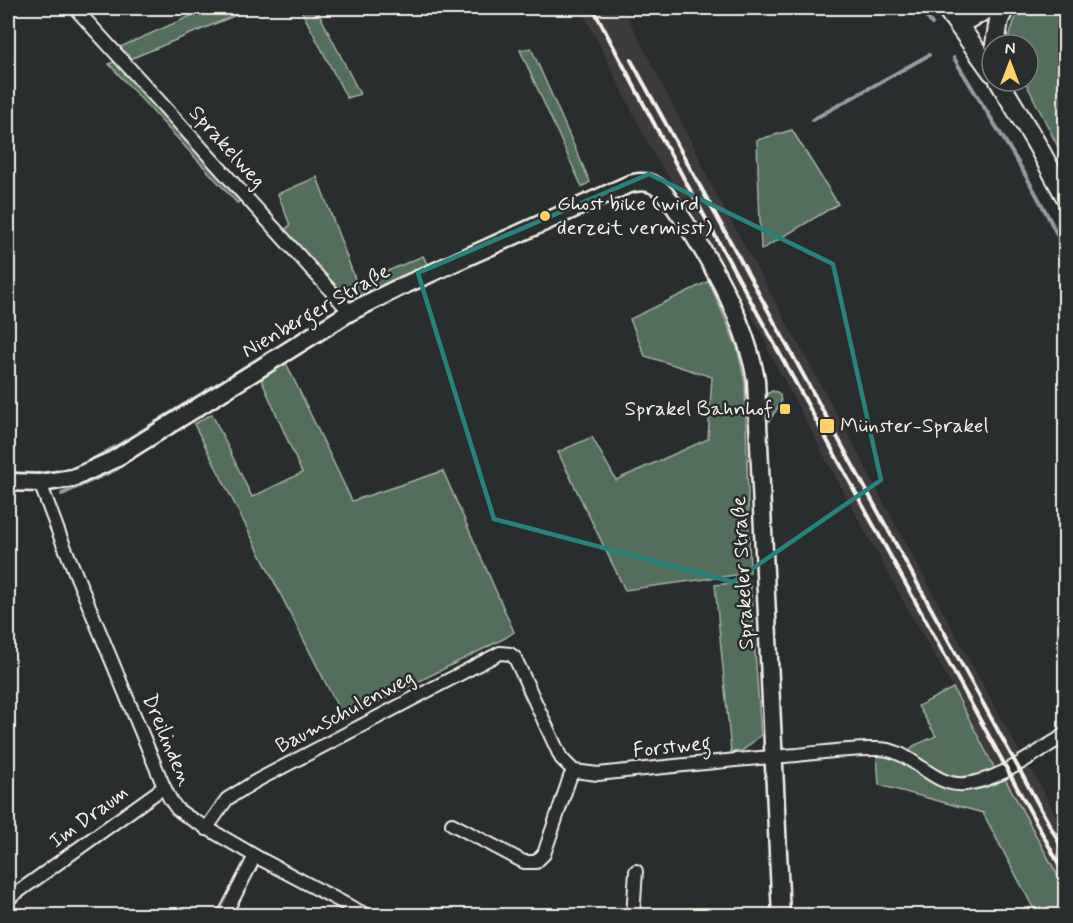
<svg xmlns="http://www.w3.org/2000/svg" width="1073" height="923" viewBox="0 0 1073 923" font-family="Mynerve,sans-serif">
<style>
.built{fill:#3e3b3e}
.green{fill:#536e5d;stroke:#a4b0a2;stroke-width:1.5}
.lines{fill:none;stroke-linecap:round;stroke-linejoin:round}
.stream{stroke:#929da2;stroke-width:4}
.minor-casing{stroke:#f4f1e8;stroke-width:16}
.tertiary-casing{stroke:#f4f1e8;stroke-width:21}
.secondary-casing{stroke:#f4f1e8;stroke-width:22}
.minor{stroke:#2a2d2e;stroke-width:12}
.tertiary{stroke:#2a2d2e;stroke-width:16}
.secondary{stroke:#2a2d2e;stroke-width:18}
.rail{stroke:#f4f1e8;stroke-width:4}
.marked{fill:none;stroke:#26827a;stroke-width:4.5;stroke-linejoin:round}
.poi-dot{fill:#ffd166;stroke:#2a2d2e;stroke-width:2}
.labels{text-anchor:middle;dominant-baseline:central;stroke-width:5;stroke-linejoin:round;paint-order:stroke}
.street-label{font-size:21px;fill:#f4f1e8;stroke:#2a2d2e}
.poi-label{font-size:21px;fill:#f4f1e8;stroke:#2a2d2e;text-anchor:start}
</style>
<rect width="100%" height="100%" fill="#2a2d2e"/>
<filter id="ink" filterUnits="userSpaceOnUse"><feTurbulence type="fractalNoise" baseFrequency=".0167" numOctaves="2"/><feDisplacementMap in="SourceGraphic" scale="12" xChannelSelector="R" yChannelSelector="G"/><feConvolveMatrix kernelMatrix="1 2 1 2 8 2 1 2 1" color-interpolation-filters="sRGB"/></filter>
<g filter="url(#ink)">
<g class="built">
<path d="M581,8H623L696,151L710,183L856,449L879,494L1021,755L995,769L951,684L906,606L834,474L767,348L768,345L732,280L700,224L653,153Z"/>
<path d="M1026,764L1033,772L1065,832V889L1004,777Z"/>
</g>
<g class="green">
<path d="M209,8H253L130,59L120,47Z"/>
<path d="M300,8H316L360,94L347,98Z"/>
<path d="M1019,8H1055L1065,30V161L1025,81H1028V45H1011L1009,36Z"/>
<path d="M531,48L590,182L582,187L520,50Z"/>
<path d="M116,61L242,200L237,203L109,64Z"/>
<path d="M792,130L838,204L761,250L757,140Z"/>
<path d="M317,177L357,284L423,256L428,266L352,304L283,232L290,225L278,194Z"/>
<path d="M709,281L737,347L745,382L750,573L625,590L558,452L592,437L616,480L708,439L712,377L645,356L630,319Z"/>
<path d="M286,363L352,501L443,471L514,632L505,638L344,719L194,424L212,414L252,497L302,473L261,379Z"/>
<path d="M772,391L777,392L780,395L781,403L769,421L767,394Z"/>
<path d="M750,581L761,735L742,751L731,752L715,585Z"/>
<path d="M953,688L995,769C990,771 984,774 978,776C951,782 929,767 909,752L913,746L936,736L918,706Z"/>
<path d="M877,755L895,757L951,789L963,791L988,785L1004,777L1065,889V915H1037L983,813L879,785Z"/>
</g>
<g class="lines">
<g class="stream">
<path d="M920,8L932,24"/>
<path d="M954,58C992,122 1036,185 1066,254"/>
<path d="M812,120L929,55"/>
<path d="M10,473L35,474L70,470L86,463L119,445L263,356"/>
<path d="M62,494L117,469L126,462"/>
</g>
<g class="minor-casing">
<g id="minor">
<path d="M75,8L350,312"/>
<path d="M40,483L60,536L164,787L170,799L177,809L188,817L255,856L368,916"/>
<path d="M452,824L524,862H536L544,854L570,777L574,771"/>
<path d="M206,829L227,799L256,781L500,653L510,654L515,658L561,758L574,771L598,774C664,767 730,760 797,755C824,752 852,748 879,749C912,749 931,787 965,784C1000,780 1030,756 1059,739L1066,732"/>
<path d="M8,899L164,787"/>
<path d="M224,916L255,856"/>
<path d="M633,916L636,871"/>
</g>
</g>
<g class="tertiary-casing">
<g id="tertiary">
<path d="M959,25L992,8"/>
<path d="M8,482L40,483L73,478L113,460L350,312L396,289L627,185C636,182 645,180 654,185C666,191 673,206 681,216C714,265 746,322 756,380L781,916"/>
</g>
</g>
<g class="secondary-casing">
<g id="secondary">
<path d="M946,8L992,72"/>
<path d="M995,45L999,20L1005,8"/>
<path d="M999,81L1036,143L1066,198"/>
</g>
</g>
<use href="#minor" class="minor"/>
<use href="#tertiary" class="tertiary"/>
<use href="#secondary" class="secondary"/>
<g class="rail">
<path d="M593,8L659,133L1066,877"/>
<path d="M631,60L1066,855"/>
</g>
</g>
</g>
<path class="marked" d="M649,174L833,264L881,480L733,582L494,519L418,273Z"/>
<g class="poi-dot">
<circle cx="545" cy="216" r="6"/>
<rect x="779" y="403" width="12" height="12" rx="3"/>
<rect x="819" y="418" width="16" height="16" rx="3"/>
</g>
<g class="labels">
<g class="street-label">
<text transform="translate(227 147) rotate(48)">Sprakelweg</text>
<text transform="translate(316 311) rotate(-30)">Nienberger Straße</text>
<text transform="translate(743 573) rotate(-93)">Sprakeler Straße</text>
<text transform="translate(345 712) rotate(-28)">Baumschulenweg</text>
<text transform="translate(167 740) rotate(67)">Dreilinden</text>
<text transform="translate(672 747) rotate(-6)">Forstweg</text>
<text transform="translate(89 817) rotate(-36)">Im Draum</text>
</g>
<g class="poi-label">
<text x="557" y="204">Ghost bike (wird<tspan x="557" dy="24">derzeit vermisst)</tspan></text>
<text x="773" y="409" text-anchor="end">Sprakel Bahnhof</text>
<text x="840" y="426">Münster-Sprakel</text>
</g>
</g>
<rect width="1073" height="923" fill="none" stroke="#2a2d2e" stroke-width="30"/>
<rect x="15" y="15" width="1043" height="893" fill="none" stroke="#f4f1e8" stroke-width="2" filter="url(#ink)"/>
<g transform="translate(1010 63)"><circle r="28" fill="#2a2d2e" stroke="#7b7b78" stroke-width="1.5"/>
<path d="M0-4.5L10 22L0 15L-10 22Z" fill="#ffd166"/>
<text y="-9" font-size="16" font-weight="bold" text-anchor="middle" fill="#f4f1e8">N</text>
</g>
</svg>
